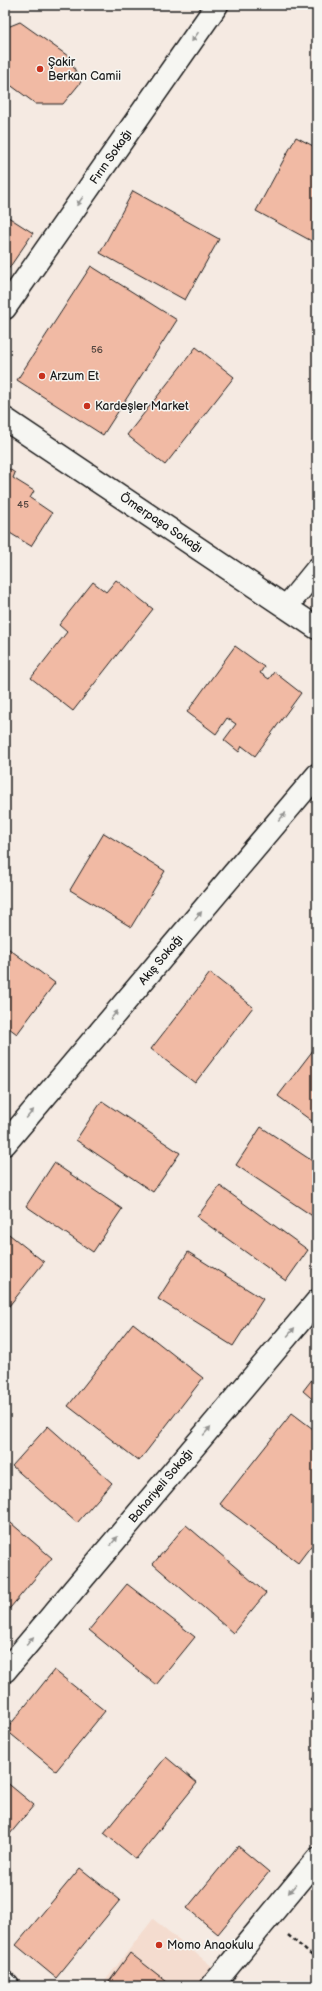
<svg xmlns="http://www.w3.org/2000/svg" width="322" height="1991" viewBox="0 0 322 1991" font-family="'Balsamiq Sans',sans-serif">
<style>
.built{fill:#f4dccf}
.building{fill:#f1baa4;stroke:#1c1c1c}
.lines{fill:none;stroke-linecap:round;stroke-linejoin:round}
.street-casing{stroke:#1c1c1c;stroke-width:25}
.secondary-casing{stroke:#1c1c1c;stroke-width:25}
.path{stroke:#1c1c1c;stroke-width:2.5;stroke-dasharray:4 3;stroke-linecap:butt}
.street{stroke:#f6f6f2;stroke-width:22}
.secondary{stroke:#f6f6f2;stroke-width:22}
.oneway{fill:#949492}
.poi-dot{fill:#c8321e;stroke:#f6f6f2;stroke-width:1.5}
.labels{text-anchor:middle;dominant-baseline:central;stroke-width:3;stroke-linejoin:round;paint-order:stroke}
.number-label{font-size:10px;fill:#51443e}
.poi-label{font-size:12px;fill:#1c1c1c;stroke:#f6f6f2;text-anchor:start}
.street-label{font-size:12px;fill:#1c1c1c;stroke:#f6f6f2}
</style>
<rect width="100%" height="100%" fill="#f5eae2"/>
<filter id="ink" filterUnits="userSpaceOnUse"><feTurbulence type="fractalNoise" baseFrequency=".025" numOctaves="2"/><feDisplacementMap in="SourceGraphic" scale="8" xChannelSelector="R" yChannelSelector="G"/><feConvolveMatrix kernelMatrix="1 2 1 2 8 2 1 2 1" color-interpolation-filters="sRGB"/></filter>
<g filter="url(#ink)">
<path class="built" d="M153,1919L218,1971L206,1986H101Z"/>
<g class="building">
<path d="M20,22L68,56L81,82L63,104H36L5,81V28Z"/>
<path d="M296,137L317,148V244L256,211Z"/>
<path d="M133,191L219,239L185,300L100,253Z"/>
<path d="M5,215L33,233L5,274Z"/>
<path d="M91,266L177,320L103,435L17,380Z"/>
<path d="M196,347L234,377L165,465L127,435Z"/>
<path d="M5,466L15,473L13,478L34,491L30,498L52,513L31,546L5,530Z"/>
<path d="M116,580L153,609L73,711L31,678L67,632L59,625L93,582L106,592Z"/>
<path d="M235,646L264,667L260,673L269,679L274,672L301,693L255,756L242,746L239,752L224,740L236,724L227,718L216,734L187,712Z"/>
<path d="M104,833L165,871L131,927L70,890Z"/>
<path d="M5,946L55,983L17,1034L5,1025Z"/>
<path d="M210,973L253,1007L195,1083L151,1049Z"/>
<path d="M317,1045V1125L278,1096Z"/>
<path d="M102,1101L180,1153L153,1192L76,1140Z"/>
<path d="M261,1127L317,1164V1219L236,1165Z"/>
<path d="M54,1163L122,1209L93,1252L26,1206Z"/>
<path d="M220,1186L308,1250L286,1281L197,1217Z"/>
<path d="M5,1231L44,1262L5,1311Z"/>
<path d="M188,1252L263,1299L233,1346L158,1299Z"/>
<path d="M133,1323L203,1378L139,1461L68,1406Z"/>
<path d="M317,1373V1403L303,1391Z"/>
<path d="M292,1413L317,1432V1538L298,1563L220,1504Z"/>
<path d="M48,1426L112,1483L77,1523L12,1466Z"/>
<path d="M5,1518L52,1558L5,1614Z"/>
<path d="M186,1525L266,1593L233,1633L153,1564Z"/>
<path d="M127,1584L195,1637L156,1685L89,1630Z"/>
<path d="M54,1670L105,1711L56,1771L6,1730Z"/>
<path d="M317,1691V1706L310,1699Z"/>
<path d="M166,1757L197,1783L136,1859L104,1833Z"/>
<path d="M5,1781L34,1805L5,1840Z"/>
<path d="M238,1846L269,1872L218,1934L187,1908Z"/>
<path d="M80,1868L120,1900L56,1978L16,1945Z"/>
<path d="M130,1953L171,1985L170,1986H106Z"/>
</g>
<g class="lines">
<g class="street-casing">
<g id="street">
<path d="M5,308L217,5"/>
<path d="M287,606L317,569"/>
<path d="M5,1144L317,775"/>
<path d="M5,1671L317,1301"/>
<path d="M5,1983L8,1986"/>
<path d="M212,1986L317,1859"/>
</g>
</g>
<g class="secondary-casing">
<path id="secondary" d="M5,419L317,628"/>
</g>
<path class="path" d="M288,1935L317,1960"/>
<use href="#street" class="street"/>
<use href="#secondary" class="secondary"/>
</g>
<defs><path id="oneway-solid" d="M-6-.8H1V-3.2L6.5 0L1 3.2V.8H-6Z"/></defs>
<g class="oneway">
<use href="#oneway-solid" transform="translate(195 37) rotate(125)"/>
<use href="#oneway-solid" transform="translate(80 201) rotate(125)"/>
<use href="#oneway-solid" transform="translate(282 817) rotate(-50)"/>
<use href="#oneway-solid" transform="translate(198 916) rotate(-50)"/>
<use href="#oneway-solid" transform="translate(114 1015) rotate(-50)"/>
<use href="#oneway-solid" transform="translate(30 1114) rotate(-50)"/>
<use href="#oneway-solid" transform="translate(291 1332) rotate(-50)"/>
<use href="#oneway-solid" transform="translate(207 1431) rotate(-50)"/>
<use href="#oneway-solid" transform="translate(114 1541) rotate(-50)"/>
<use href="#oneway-solid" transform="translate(30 1641) rotate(-50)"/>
<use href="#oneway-solid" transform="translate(292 1889) rotate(130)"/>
</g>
</g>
<g class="poi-dot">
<circle cx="40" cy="69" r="4"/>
<circle cx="42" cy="376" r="4"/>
<circle cx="87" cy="406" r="4"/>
<circle cx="159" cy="1945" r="4"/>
</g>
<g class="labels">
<g class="number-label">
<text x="97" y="350">56</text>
<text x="23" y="505">45</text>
</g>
<g class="poi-label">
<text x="48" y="62">Şakir<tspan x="48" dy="14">Berkan Camii</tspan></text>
<text x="50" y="376">Arzum Et</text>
<text x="95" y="406">Kardeşler Market</text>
<text x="167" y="1945">Momo Anaokulu</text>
</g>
<g class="street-label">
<text transform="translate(111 157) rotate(-55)">Fırın Sokağı</text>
<text transform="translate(161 523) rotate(34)">Ömerpaşa Sokağı</text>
<text transform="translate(161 960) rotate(-50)">Akış Sokağı</text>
<text transform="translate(161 1486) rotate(-50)">Bahariyeli Sokağı</text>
</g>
</g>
<rect width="322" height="1991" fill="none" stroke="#f6f6f2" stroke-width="20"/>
<rect x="10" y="10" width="302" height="1971" fill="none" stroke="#1c1c1c" stroke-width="1.5" filter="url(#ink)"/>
</svg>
